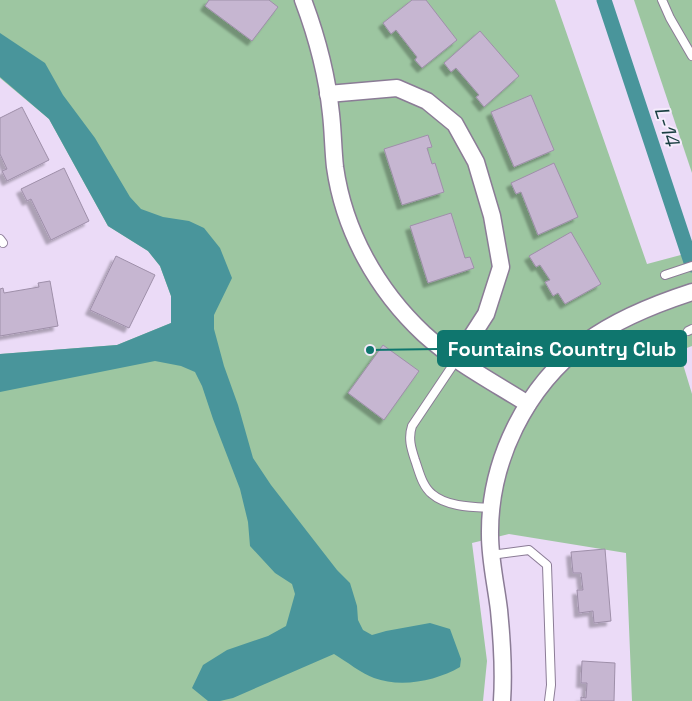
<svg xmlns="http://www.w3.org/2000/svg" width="692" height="701" viewBox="0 0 692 701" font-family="'Space Grotesk',sans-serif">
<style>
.green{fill:#9dc6a1}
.water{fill:#49959b}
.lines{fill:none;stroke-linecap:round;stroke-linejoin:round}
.canal{stroke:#49959b;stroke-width:15}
.building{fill:#c6b6d1;stroke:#9e8fa9;filter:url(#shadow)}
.lane-casing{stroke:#8b7c96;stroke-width:10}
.street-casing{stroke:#8b7c96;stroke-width:19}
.lane{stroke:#fff;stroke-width:8}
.street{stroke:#fff;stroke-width:16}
.labels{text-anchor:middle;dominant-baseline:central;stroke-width:4;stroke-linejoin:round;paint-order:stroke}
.water-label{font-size:20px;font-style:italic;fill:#1a3f42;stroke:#f5ebfc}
.leader{fill:none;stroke:#0f766e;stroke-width:2}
.callout-dot{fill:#0f766e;stroke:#f5ebfc;stroke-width:2}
.callout{fill:#0f766e;stroke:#0f766e;stroke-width:2}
.callout-label{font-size:20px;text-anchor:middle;font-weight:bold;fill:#fff}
</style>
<defs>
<filter id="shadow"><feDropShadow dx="-4.5" dy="4.5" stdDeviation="1" flood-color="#0004"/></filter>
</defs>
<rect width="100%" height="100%" fill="#ebdbf7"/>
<g class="green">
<path d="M0,0H555L647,264L692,252V346L679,351L692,394V701H632L626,553L509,534L472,543L487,661L483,701H0V354L117,345L171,323V296L160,266L148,251L108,226L49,119L0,78Z"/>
<path d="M634,0H692V173Z"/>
</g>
<path class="water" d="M0,33L45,63L63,95L95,138L130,197L141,209L163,217L189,221L204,228L220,248L232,278L214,315V329L224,366L238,405L253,458L271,485L337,570L350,583L357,606L358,620L363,630L372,635L386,631L430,623L450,629L461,659L460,667C436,681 401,688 374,678C362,674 346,661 334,654L233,698L220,701H208L192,688L203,665L227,650L268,636L286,626L295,594L292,584L275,573L250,546L248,522L240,489L213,419L202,386L195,372L181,366L155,361L0,392V354L117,345L171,323V296L160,266L148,251L108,226L49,119L0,77Z"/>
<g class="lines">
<path class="canal" d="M604,0L692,265"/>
</g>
<g class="building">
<path d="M209,0H269L278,7L252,41L205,6Z"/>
<path d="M412,0H426L457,40L422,68L415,60L417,57L396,30L391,34L383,23Z"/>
<path d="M480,31L519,76L484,107L476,97L479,95L456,68L451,72L444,63Z"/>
<path d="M531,95L554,150L514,167L491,112Z"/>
<path d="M22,107L49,160L7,181L2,171L7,169L0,154V118Z"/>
<path d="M428,135L432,147L427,148L432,164L435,163L444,192L402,205L384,149Z"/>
<path d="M554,163L578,217L538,235L521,192L516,194L511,183Z"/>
<path d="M64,168L89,221L51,240L31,199L27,201L21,189Z"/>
<path d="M451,213L465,258L470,257L474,268L428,283L410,226Z"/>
<path d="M571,232L601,284L565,304L558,293L553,296L545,282L550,280L540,265L536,267L529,256Z"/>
<path d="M116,256L155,275L129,328L90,310Z"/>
<path d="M50,281L58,326L0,336V289L3,288L4,293L39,287L38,283Z"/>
<path d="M383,345L419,371L384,420L348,393Z"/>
<path d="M605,549L611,621L594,623L593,611L579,613L577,590H583L581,573H573L571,552Z"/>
<path d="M582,661L615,663L614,701H581V697L586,698L587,683H581Z"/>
</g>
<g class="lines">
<g class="lane-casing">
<g id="lane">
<path d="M662,0L670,18L692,56"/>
<path d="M0,239L3,243"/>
<path d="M665,275L692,266"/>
<path d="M688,331L692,329"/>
<path d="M457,359L412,426C408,438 411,448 415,460C419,471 422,486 432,494C447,507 473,507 492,508"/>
<path d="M491,555L529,550L547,565L551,685L549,701"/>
</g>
</g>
<g class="street-casing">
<g id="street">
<path d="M303,0C317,37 327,75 331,114C333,131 333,149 335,167C344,231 377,290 424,334C455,362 493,382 528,404"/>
<path d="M328,94L397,88L427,101L455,124L476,162L492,216L501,267L486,314L457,359"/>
<path d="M502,701C504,671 502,640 499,610C496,585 490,560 490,535C489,461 526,386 586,342C617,319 655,304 692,292"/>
</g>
</g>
<use href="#lane" class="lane"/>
<use href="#street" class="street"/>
</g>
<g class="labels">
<g class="water-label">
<text transform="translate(667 126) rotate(72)">L-14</text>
</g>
</g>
<path class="leader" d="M370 350L438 349"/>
<circle class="callout-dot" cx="370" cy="350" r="5"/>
<rect class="callout" x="438" y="331" width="248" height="35" rx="5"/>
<g class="callout-label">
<text x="562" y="356">Fountains Country Club</text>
</g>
</svg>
